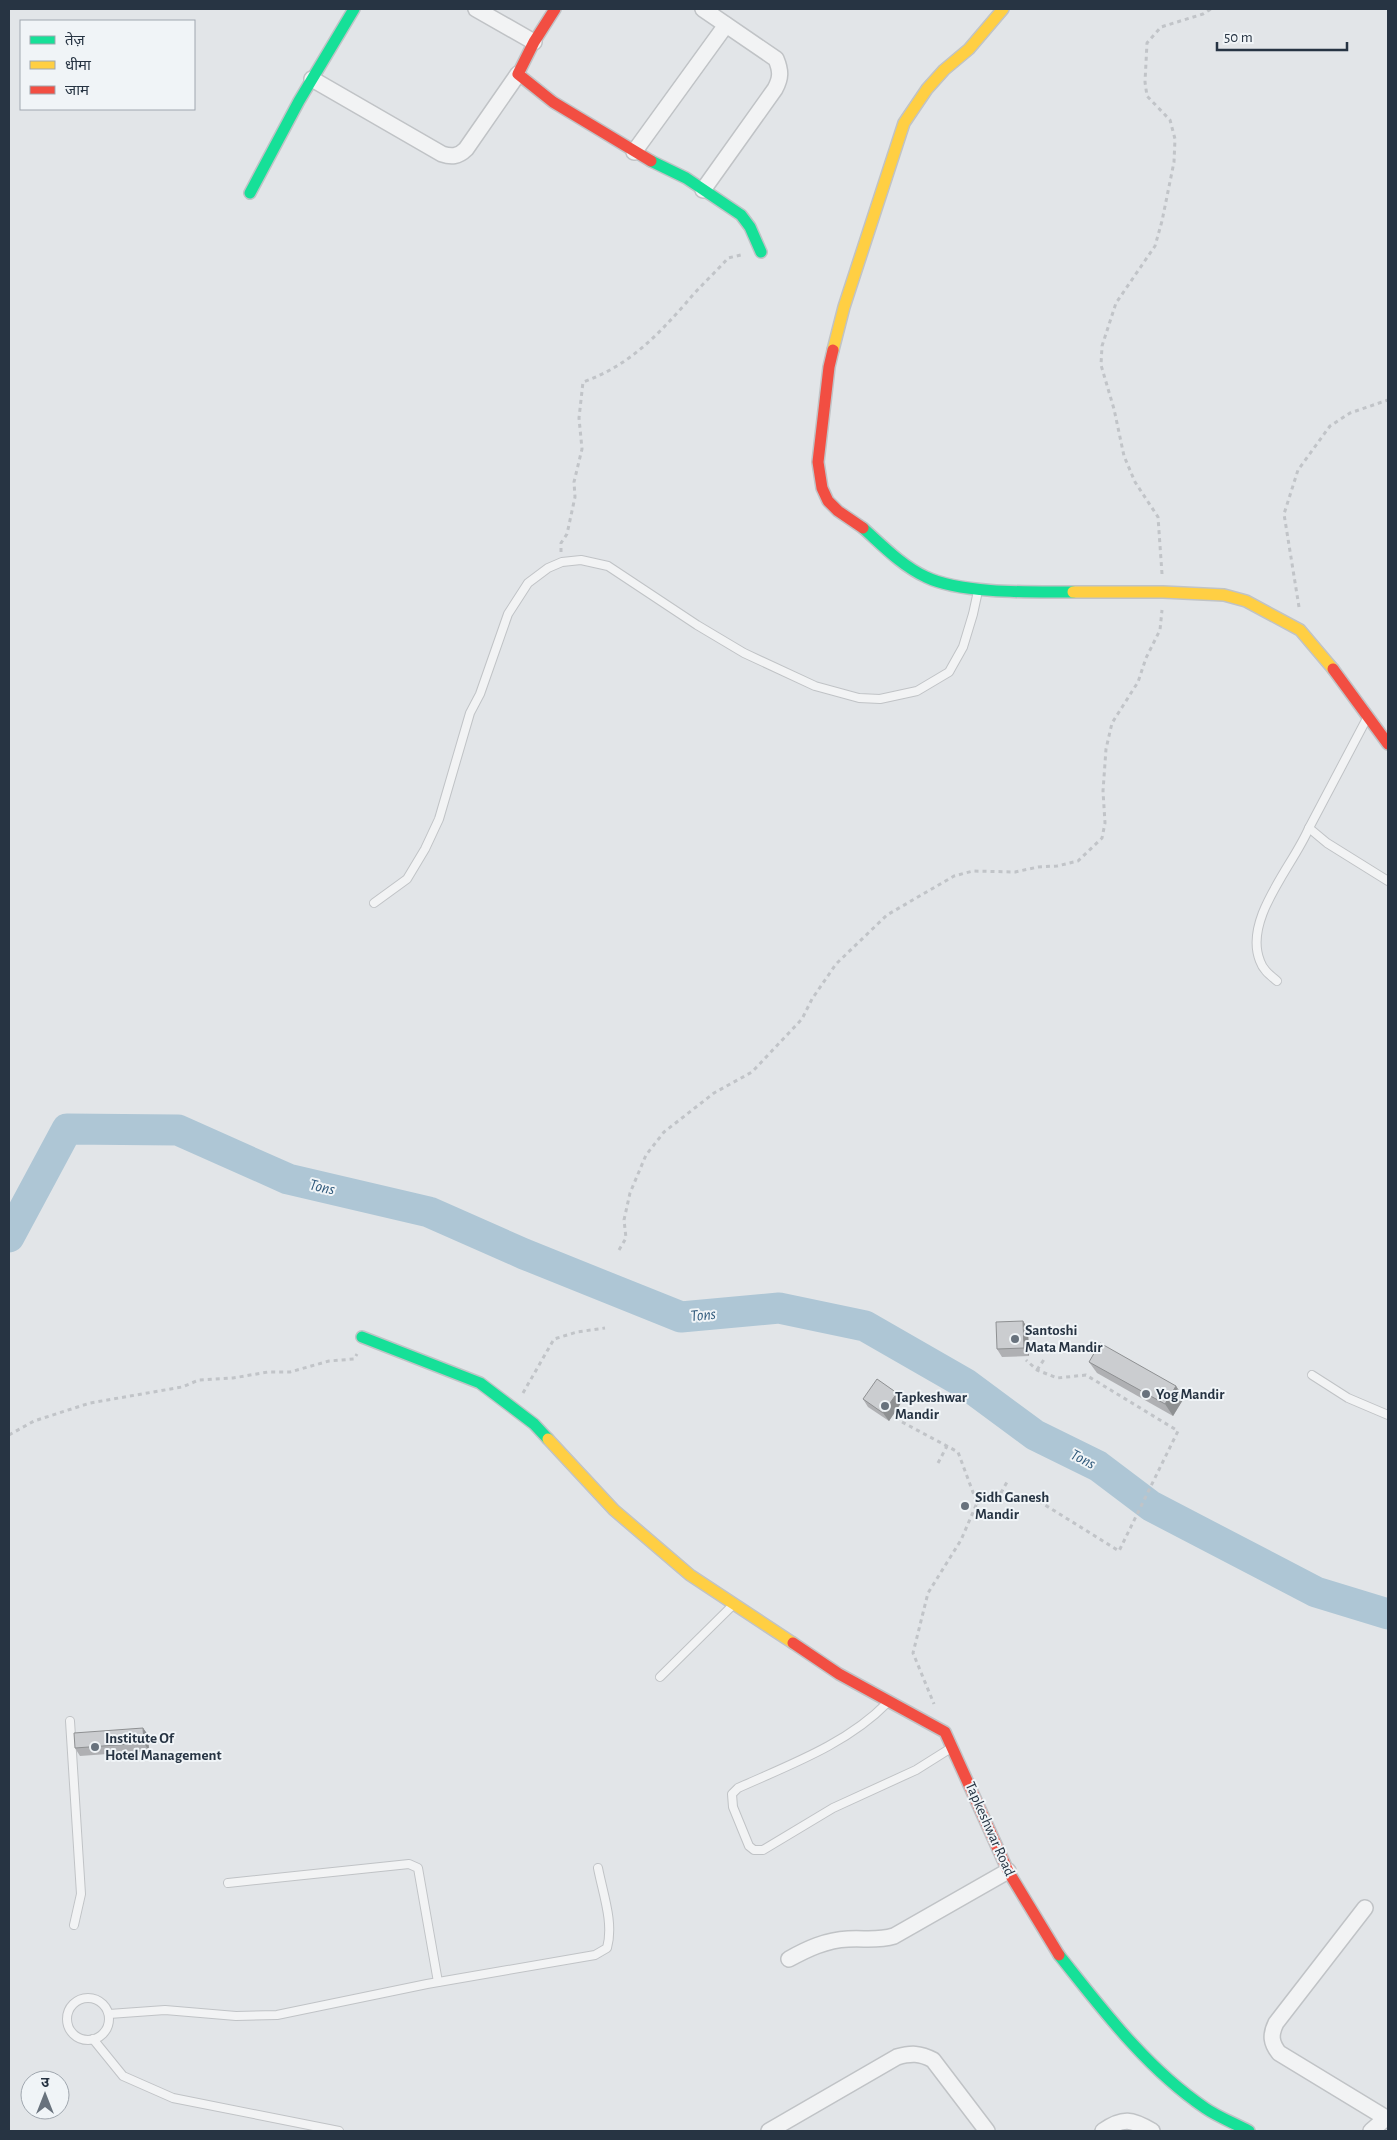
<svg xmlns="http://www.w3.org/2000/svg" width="1397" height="2140" viewBox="0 0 1397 2140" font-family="'Alegreya Sans','Noto Sans Devanagari',sans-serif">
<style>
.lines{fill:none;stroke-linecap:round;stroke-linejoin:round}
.river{stroke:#aec6d5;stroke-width:31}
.lane-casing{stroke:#c0c3c6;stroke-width:10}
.street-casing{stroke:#c0c3c6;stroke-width:18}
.fast-casing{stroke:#c0c3c6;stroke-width:14}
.slow-casing{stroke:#c0c3c6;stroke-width:14}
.jam-casing{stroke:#c0c3c6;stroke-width:14}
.path{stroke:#c1c4c8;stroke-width:3;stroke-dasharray:4 4;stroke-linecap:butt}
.lane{stroke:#f2f3f4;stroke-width:8}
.street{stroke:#f2f3f4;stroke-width:15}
.fast{stroke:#16e098;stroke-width:11}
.slow{stroke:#ffcf43;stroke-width:11}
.jam{stroke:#f24e42;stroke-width:11}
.wall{fill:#afb0b3}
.shaded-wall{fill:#8e9092}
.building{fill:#cbcdd0;stroke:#8e9092}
.poi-dot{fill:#68727d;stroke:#f0f4f7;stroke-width:2}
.labels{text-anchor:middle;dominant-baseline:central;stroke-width:4;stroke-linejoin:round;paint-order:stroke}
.poi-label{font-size:15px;font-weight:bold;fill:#273443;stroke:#f0f4f7;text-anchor:start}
.street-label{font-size:15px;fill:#273443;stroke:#f0f4f7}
.water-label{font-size:16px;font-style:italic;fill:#2e587a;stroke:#f0f4f7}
</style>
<rect width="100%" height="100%" fill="#e2e5e8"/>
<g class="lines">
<path class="river" d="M9,1237L67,1129L178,1130L288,1179L429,1212L524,1254L681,1317L779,1308L865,1326L966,1384L1035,1435L1098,1466L1151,1506L1316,1592L1388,1614"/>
<g class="lane-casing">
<g id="lane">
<path d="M1366,720L1309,828L1327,843L1388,881"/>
<path d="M374,903L407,879L425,849L439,819L470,713L480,694L508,614L528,583L548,568L562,562L581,560L608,566L697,625L744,653L815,686L859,698L880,699L917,691L949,672L963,647L973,614L978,591"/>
<path d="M1277,981C1270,975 1263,970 1260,961C1243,919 1293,866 1309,828"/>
<path d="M1312,1375L1348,1398L1388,1415"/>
<path d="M660,1677L732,1606"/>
<path d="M887,1703C847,1744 789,1765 738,1788L732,1794L733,1807L749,1846L754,1850H763L833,1808L916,1770L951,1748"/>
<path d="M70,1721L81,1894L74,1925"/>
<path d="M228,1883L409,1864L418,1868L438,1982"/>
<circle cx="88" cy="2019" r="21"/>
<path d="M109,2014L165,2010L236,2016L277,2015L427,1984L595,1955L607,1948C614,1923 603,1894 598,1868"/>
<path d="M93,2039L123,2076L173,2098L339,2131"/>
</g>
</g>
<g class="street-casing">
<g id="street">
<path d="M476,9L534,42"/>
<path d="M312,79L442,154C451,157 458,157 466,149L518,74"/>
<path d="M634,152L726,25"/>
<path d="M703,190L775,89C781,78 781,71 776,59L703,9"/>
<path d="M1365,1908L1276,2023C1270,2035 1271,2043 1279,2053L1386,2118"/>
<path d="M789,1959C807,1949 826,1940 848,1939C865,1938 877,1941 894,1936L1008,1871"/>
<path d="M769,2131L897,2057C911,2053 920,2053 933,2060L987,2131"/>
<path d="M1103,2131C1123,2117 1132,2119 1152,2131"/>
<path d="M1371,2131L1386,2118L1388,2119"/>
</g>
</g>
<g class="fast-casing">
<g id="fast">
<path d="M651,161L686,178L741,215L750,227L761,252"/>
<path d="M250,193L299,101L354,9"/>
<path d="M863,528C882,545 902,566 926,577C961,594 1033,592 1073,592"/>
<path d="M362,1337L480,1383L534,1424L548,1439"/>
<path d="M1059,1955C1102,2009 1146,2068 1205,2108C1218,2117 1234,2123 1249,2131"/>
</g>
</g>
<g class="slow-casing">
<g id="slow">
<path d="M833,350L844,307L904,123L927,89L944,70L969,49L1003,9"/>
<path d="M1073,592H1163L1224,595L1246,601L1300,630L1333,669"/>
<path d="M548,1439L614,1510L690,1575L793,1643"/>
</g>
</g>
<g class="jam-casing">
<g id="jam">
<path d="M555,9L534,42L518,74L553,102L651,161"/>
<path d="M833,350L829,367L818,462L822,488L828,501L838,511L863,528"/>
<path d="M1333,669L1388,744"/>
<path d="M793,1643L839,1674L945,1732L1008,1871L1059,1955"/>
</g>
</g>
<g class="path">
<path d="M561,552V543L567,534L575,497L574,482L582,449L579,418L583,382C628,366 655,338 686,303C699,287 715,273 728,258L741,255"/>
<path d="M1162,574L1158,517L1135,482L1124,456L1114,409L1101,365L1102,346L1116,303L1155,246L1162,221L1174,162L1175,139L1170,120L1147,96L1145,82L1147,43L1161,27L1203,14L1211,9"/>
<path d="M1299,607L1284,514L1298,470L1330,426L1350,413L1388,400"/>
<path d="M619,1250L626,1238L624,1220L630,1193L646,1155L664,1132L714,1093L752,1072L802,1019L812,999L836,964L887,915L954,876L973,871L1015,872L1038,867L1057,866L1078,861L1102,838L1105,823L1103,791L1106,749L1112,723L1138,682L1146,658L1160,630L1162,610"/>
<path d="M1037,1370L1045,1358"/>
<path d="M523,1393L554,1339L577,1332L605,1328"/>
<path d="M902,1422L958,1452L977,1503L961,1540L928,1593L913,1653L934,1704"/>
<path d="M9,1435L34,1421L90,1403L182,1387L199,1380L233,1378L268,1372H290L329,1361L354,1359L357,1354"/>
<path d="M938,1463L947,1446"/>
<path d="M997,1500L1007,1482"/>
<path d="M977,1503L1029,1495L1119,1551L1178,1431L1086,1375L1057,1378L1037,1370L1026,1360"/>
</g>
<use href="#lane" class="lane"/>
<use href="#street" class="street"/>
<use href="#fast" class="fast"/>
<use href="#slow" class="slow"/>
<use href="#jam" class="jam"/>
</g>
<g class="wall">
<path d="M1023,1321L1028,1329L1029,1356L1002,1357L997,1349Z"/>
<path d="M1089,1362L1176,1386L1184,1398L1173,1416L1097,1373Z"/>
<path d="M897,1393L903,1400L889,1421L868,1407L863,1399Z"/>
<path d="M143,1728L148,1735L149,1751L80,1756L75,1748Z"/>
</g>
<g class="shaded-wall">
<path d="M1023,1321L1028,1329L1029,1356L1024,1348Z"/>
<path d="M1176,1386L1184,1398L1173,1416L1165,1404Z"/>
<path d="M897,1393L903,1400L889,1421L883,1413Z"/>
<path d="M143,1728L148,1735L149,1751L144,1743Z"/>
</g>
<g class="building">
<path d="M1023,1321L1024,1348L997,1349L996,1322Z"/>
<path d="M1100,1343L1176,1386L1165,1404L1089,1362Z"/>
<path d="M877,1379L897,1393L883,1413L863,1399Z"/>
<path d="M143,1728L144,1743L75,1748L74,1733Z"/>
</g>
<g class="poi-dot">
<circle cx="1015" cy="1339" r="5"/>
<circle cx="1146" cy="1394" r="5"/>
<circle cx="885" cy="1406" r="5"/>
<circle cx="965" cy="1506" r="5"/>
<circle cx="95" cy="1747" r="5"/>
</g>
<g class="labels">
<g class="poi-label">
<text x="1025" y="1330">Santoshi<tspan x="1025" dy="17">Mata Mandir</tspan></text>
<text x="1156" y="1394">Yog Mandir</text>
<text x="895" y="1397">Tapkeshwar<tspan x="895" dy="17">Mandir</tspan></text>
<text x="975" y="1497">Sidh Ganesh<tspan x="975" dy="17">Mandir</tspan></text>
<text x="105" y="1738">Institute Of<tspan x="105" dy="17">Hotel Management</tspan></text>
</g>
<g class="street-label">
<text transform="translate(990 1829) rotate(66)">Tapkeshwar Road</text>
</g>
<g class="water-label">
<text transform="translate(322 1187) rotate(13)">Tons</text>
<text transform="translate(703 1315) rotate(-5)">Tons</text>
<text transform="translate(1083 1459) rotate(27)">Tons</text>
</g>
</g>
<rect width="1397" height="2140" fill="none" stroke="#273443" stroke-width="20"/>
<rect x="20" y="20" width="175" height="90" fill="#f0f4f7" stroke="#a0a7af"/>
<rect x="30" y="36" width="25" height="8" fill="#16e098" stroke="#a0a7af"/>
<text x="65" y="45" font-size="15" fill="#273443">तेज़</text>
<rect x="30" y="61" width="25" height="8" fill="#ffcf43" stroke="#a0a7af"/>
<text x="65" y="70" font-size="15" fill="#273443">धीमा</text>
<rect x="30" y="86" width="25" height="8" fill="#f24e42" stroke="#a0a7af"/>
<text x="65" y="95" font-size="15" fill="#273443">जाम</text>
<g transform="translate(45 2095)"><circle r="24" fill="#f0f4f7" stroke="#a0a7af"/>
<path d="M0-4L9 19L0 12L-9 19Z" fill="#68727d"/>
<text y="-8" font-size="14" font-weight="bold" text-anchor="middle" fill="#273443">उ</text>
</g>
<path d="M1217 42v8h130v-8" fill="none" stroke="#273443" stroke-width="2.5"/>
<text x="1224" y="42" font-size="15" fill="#273443" stroke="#f0f4f7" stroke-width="4" paint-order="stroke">50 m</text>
</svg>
